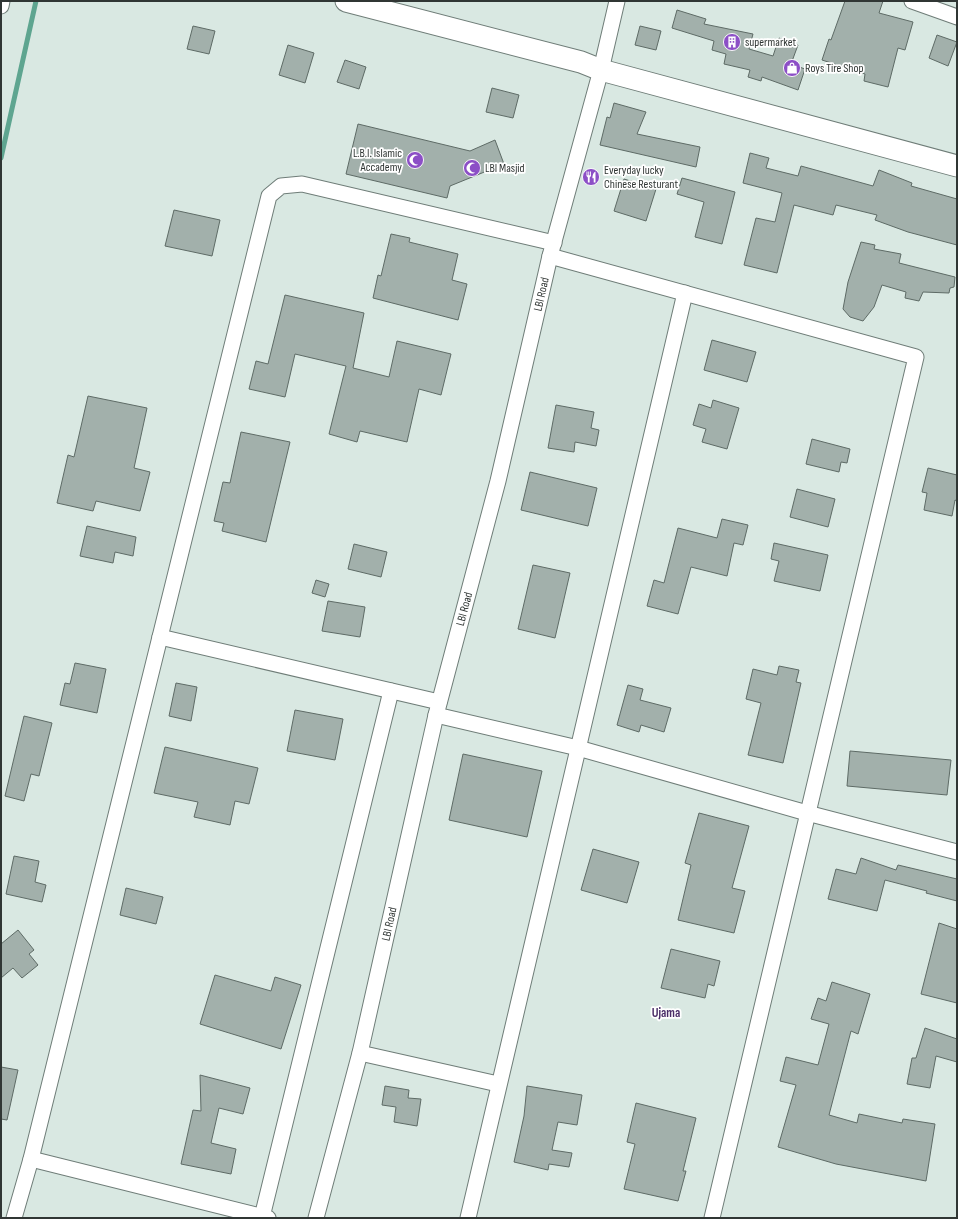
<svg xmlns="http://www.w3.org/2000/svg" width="958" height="1219" viewBox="0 0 958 1219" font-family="'Sofia Sans Condensed',sans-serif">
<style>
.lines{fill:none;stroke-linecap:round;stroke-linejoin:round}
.stream{stroke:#5ea590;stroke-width:5}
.building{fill:#a2b0ab;stroke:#5e6b66}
.street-casing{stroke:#6f7d78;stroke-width:17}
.secondary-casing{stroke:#6f7d78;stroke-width:23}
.street{stroke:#fff;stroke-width:15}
.secondary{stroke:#fff;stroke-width:21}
.labels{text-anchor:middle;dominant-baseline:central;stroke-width:3.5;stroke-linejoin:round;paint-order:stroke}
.poi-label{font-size:12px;fill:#303634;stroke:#fff;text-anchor:start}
.street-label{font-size:12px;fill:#303634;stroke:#fff}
.neighbourhood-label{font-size:13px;font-weight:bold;fill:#4a2d67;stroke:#fff}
</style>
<rect width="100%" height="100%" fill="#d9e8e2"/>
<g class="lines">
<path class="stream" d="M1,158L36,1"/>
</g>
<g class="building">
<path d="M845,1H883L879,13L913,22L905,50L898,48L888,87L864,81L865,74L822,60L829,39L831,40Z"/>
<path d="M677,10L706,19L704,24L753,34L749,49L773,56L779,38L798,45L791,64L805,69L798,90L762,77L761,81L748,77L750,70L724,64L726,54L712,50L714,41L672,28Z"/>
<path d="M193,26L215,31L209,54L187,49Z"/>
<path d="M640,26L661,31L656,50L635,45Z"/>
<path d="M937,35L957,42L948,66L929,58Z"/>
<path d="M288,45L314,53L305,83L279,75Z"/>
<path d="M345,60L366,67L359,89L337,82Z"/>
<path d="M492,88L519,95L513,118L486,112Z"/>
<path d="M614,103L646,112L637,134L700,147L696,167L600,145L607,117L610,118Z"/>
<path d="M358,124L470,151L495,140L504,164L450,186L447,198L346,174Z"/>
<path d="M750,153L769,158L766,168L798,176L801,166L873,186L879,170L912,183L911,186L957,199V245L908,232L875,220L877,215L836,205L833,215L794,205L777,273L744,265L756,218L775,222L782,193L743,183Z"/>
<path d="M682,178L735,192L722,244L695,237L704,202L677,194Z"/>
<path d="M624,179L656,189L646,221L614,211Z"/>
<path d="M174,210L220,220L212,256L165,246Z"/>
<path d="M391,234L410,238L409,242L458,254L452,280L467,284L458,320L373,298L378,275L381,276Z"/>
<path d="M861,242L875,245L874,249L901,254L899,263L955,277L954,287L950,288L949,293L923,292L919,301L905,298L906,292L882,285L874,307L863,321L850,317L843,309L848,282Z"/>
<path d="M285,295L364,313L353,368L389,377L397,341L451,354L441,395L419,389L407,442L360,431L357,442L329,434L346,366L295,354L285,397L249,389L256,361L268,364Z"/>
<path d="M712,340L756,352L747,382L704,370Z"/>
<path d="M88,396L147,408L134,468L150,472L140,511L96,501L93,511L57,503L68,455L74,457Z"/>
<path d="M713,400L739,408L727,449L702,442L706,429L693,425L699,404L711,408Z"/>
<path d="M556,405L594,412L591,428L599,430L596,446L575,442L574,452L548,448Z"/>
<path d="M241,432L290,442L266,542L222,531L224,523L214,521L223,482L230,483Z"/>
<path d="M812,439L850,449L847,463L841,462L839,472L806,464Z"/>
<path d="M928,468L957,475V501L955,500L952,516L924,510L927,493L922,492Z"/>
<path d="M530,472L597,488L588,526L521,510Z"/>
<path d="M797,489L835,499L828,527L790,517Z"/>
<path d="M722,519L748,525L743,545L734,543L727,576L691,567L678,614L647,606L654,580L664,583L678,528L717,538Z"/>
<path d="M87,526L136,537L133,556L115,552L113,563L80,556Z"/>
<path d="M774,543L828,555L820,591L774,581L779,561L771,559Z"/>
<path d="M354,544L387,552L381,577L348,569Z"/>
<path d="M533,565L570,573L555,638L518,629Z"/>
<path d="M316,580L329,584L325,597L312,593Z"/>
<path d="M328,601L365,607L360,637L322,631Z"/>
<path d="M75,663L106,669L97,713L60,705L65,683L70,684Z"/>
<path d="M779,666L799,670L796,682L801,683L783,763L748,755L761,703L746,699L753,669L777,675Z"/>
<path d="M176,683L197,687L191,721L169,716Z"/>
<path d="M628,685L643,689L640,700L671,708L664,732L641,725L639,732L617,725Z"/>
<path d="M295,710L343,719L335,760L287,751Z"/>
<path d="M24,716L52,723L39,776L31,774L24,801L5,796Z"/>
<path d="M165,747L258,768L249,804L235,801L230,825L194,817L198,802L154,793Z"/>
<path d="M850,751L951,760L947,795L847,786Z"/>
<path d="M463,754L542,771L527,837L449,820Z"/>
<path d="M699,813L749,826L732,888L745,891L734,933L678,920L691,865L685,863Z"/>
<path d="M593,849L639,862L627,903L581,890Z"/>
<path d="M14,856L39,861L35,882L46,885L42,902L6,894Z"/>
<path d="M861,858L896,870L898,865L957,879V901L926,893L927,891L885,880L877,911L828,899L836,869L856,874Z"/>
<path d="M126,888L163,897L156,924L120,915Z"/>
<path d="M939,923L957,929V1003L921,994Z"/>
<path d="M18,930L34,950L29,954L38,965L22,978L13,968L1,978V944Z"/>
<path d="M671,949L720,961L714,986L708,984L705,998L661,988Z"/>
<path d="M215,975L271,991L275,977L301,985L281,1049L200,1024Z"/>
<path d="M832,982L870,994L858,1034L851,1031L829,1115L857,1123L859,1114L902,1123L903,1119L935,1124L926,1181L836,1164L778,1147L796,1085L780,1081L786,1057L818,1065L829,1024L811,1019L818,998L826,1001Z"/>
<path d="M925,1028L957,1039V1062L936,1056L930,1088L907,1084L912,1058H916Z"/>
<path d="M1,1067L18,1070L7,1120L1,1119Z"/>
<path d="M200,1075L250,1088L243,1114L219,1108L211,1143L236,1149L231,1174L181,1164L193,1110L201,1111Z"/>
<path d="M385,1086L409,1090L408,1098L421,1099L417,1126L394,1122L396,1107L382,1105Z"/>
<path d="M527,1086L582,1095L577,1125L558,1122L552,1150L572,1153L569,1167L549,1164L548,1170L514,1162L524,1116Z"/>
<path d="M636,1103L696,1118L683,1171H686L678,1201L624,1189L635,1144L627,1142Z"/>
</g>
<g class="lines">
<g class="street-casing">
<g id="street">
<path d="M912,1L957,17"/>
<path d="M1,6L2,1"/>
<path d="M550,256L916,357L712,1218"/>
<path d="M160,637L439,702"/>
<path d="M436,715L578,748L807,813L957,852"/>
<path d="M360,1053L498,1084"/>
<path d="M31,1159L268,1218"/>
<path d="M262,1217L391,691"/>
<path d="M14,1218L31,1159L269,196L281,186L302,184L554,243"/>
<path id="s1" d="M316,1218L360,1053L436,715L498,481L550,256L601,70L617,1"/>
<path d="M468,1218L685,293"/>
</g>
</g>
<g class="secondary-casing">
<path id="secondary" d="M346,1L581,62L601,70L957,166"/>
</g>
<use href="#street" class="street"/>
<use href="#secondary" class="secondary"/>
</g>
<defs>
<g id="building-disc" transform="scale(0.9)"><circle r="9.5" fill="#8c4fc6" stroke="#fff"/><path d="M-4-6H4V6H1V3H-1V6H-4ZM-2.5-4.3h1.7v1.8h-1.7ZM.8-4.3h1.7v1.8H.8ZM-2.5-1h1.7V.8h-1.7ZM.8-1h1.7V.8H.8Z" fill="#fff"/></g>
<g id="shop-disc" transform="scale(0.9)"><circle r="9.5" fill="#8c4fc6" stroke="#fff"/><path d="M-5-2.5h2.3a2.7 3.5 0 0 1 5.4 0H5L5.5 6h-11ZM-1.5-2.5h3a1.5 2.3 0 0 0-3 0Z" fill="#fff"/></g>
<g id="mosque-disc" transform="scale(0.9)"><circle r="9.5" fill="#8c4fc6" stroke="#fff"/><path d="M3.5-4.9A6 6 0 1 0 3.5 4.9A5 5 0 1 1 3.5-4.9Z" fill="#fff"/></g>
<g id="restaurant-disc" transform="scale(0.9)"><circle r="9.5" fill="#8c4fc6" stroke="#fff"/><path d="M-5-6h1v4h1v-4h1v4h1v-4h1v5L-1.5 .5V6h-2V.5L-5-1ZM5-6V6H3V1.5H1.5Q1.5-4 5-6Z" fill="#fff"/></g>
</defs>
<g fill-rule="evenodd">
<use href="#building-disc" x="732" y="42"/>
<use href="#shop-disc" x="792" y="68"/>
<use href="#mosque-disc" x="415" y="160"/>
<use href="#mosque-disc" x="472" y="168"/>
<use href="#restaurant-disc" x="591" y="177"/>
</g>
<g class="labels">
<g class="poi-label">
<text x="745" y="42">supermarket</text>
<text x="805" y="68">Roys Tire Shop</text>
<text x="402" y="153" text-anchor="end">L.B.I. Islamic<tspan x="402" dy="14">Accademy</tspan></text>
<text x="485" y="168">LBI Masjid</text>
<text x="604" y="170">Everyday lucky<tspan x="604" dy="14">Chinese Resturant</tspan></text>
</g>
<g class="street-label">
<text stroke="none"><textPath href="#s1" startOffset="951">LBI Road</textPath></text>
<text stroke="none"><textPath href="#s1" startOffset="627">LBI Road</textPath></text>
<text stroke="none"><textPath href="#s1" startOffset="303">LBI Road</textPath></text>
</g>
<g class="neighbourhood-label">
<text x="666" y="1013">Ujama</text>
</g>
</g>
<rect width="958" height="1219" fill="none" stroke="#303634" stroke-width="4"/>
</svg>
